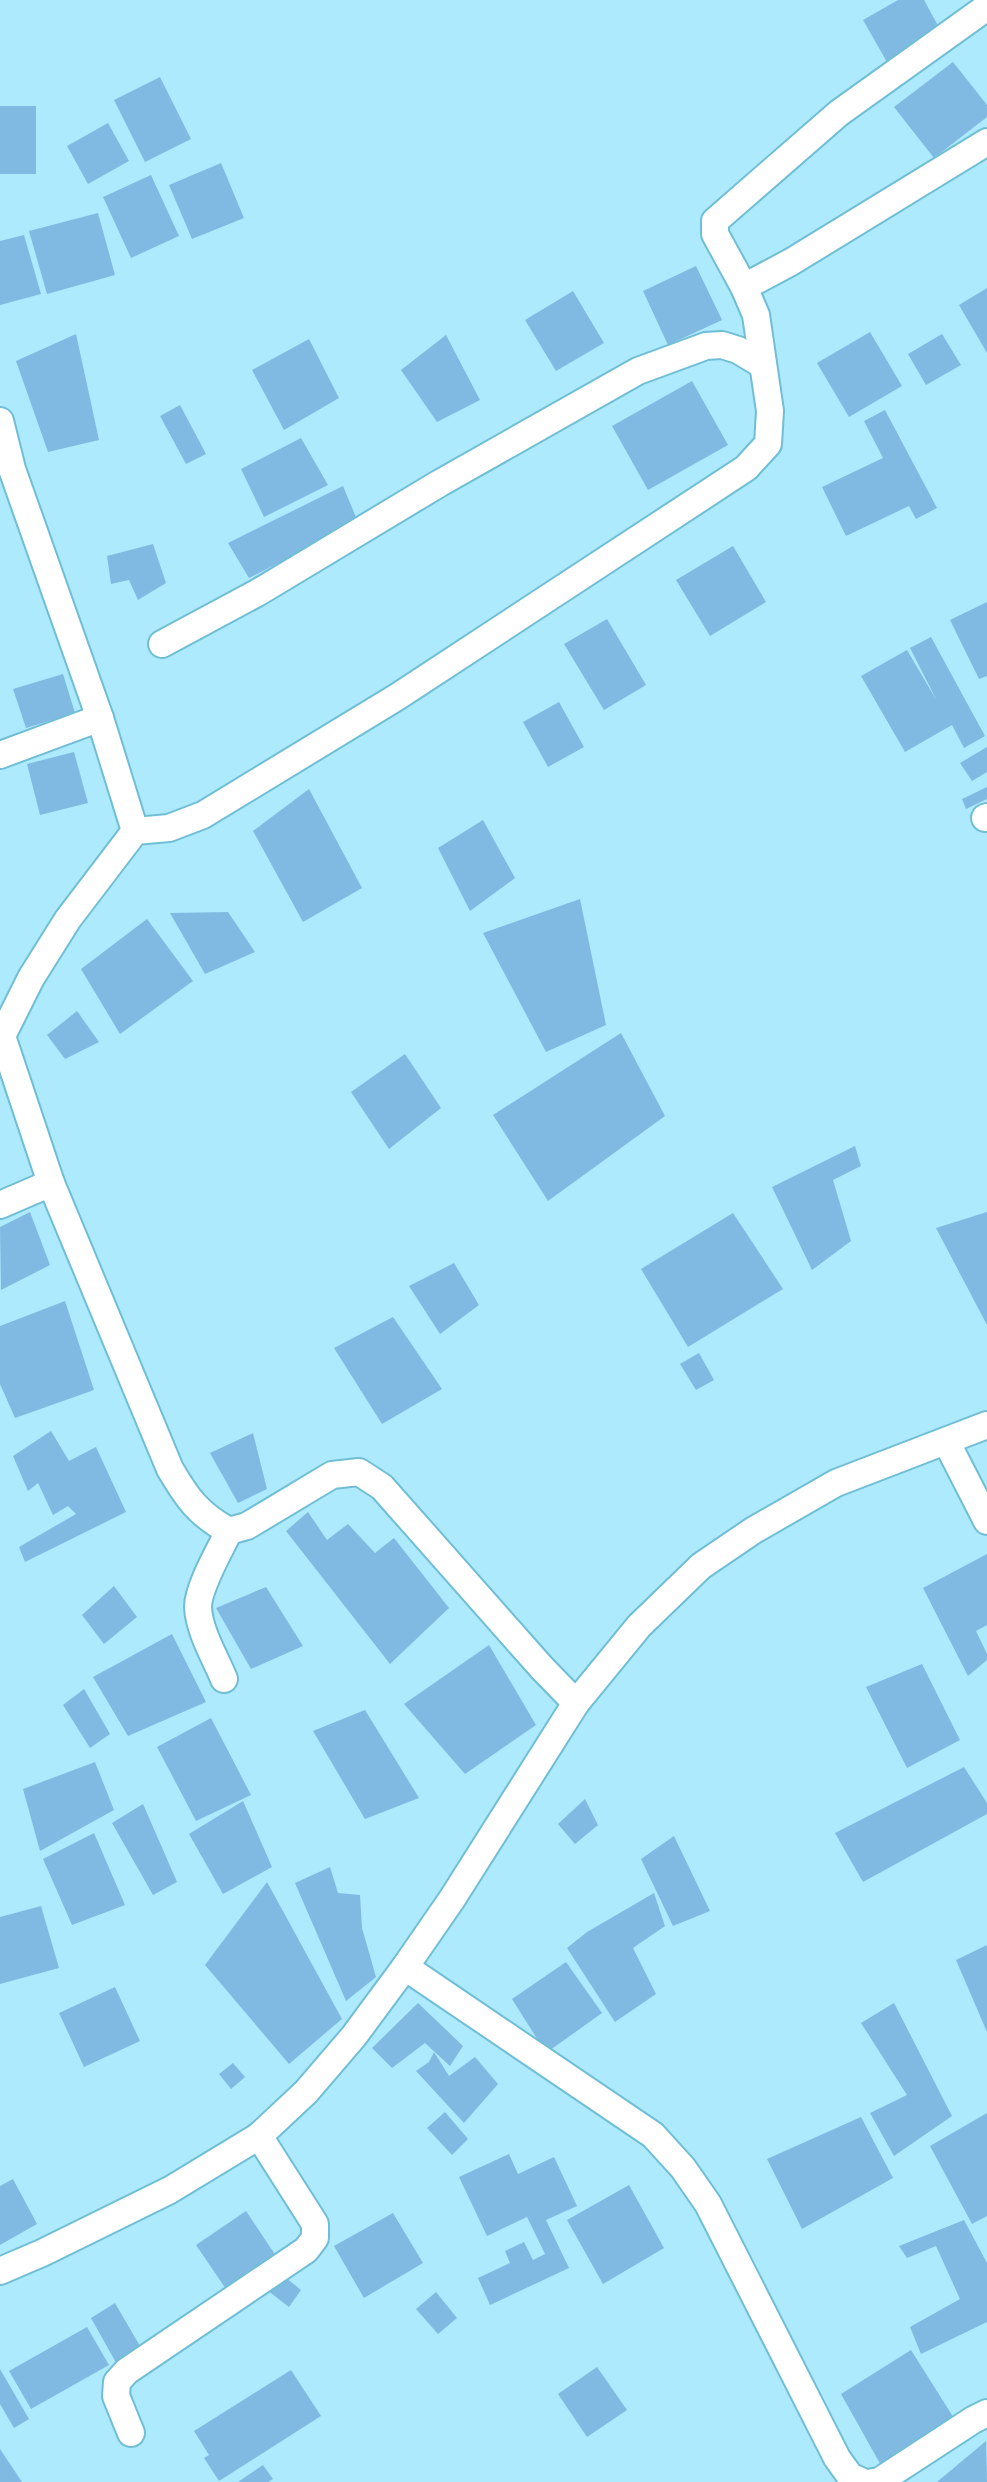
<svg xmlns="http://www.w3.org/2000/svg" width="987" height="2482" viewBox="0 0 987 2482" font-family="Mulish,sans-serif">
<style>
.building{fill:#80bae3}
.lines{fill:none;stroke-linecap:round;stroke-linejoin:round}
.minor-casing{stroke:#70bed6;stroke-width:30}
.minor{stroke:#fff;stroke-width:26}
</style>
<rect width="100%" height="100%" fill="#adeafe"/>
<g class="building">
<path d="M898,0H924L941,31L887,62L863,20Z"/>
<path d="M953,62L987,105V117L934,158L894,107Z"/>
<path d="M160,77L191,139L145,162L114,100Z"/>
<rect x="0" y="106" width="36" height="68"/>
<path d="M108,123L129,161L88,184L67,146Z"/>
<path d="M221,163L244,218L192,239L169,185Z"/>
<path d="M151,175L179,236L131,258L103,197Z"/>
<path d="M98,213L115,275L47,294L29,231Z"/>
<path d="M24,235L41,294L0,305V241Z"/>
<path d="M696,266L722,320L668,345L643,291Z"/>
<path d="M987,288V353L959,305Z"/>
<path d="M573,291L604,343L556,371L525,320Z"/>
<path d="M870,332L902,386L849,417L817,363Z"/>
<path d="M76,334L99,440L48,452L16,361Z"/>
<path d="M942,334L961,365L926,385L908,354Z"/>
<path d="M446,335L480,400L437,422L401,370Z"/>
<path d="M309,339L339,398L284,430L252,370Z"/>
<path d="M692,381L728,445L648,490L612,426Z"/>
<path d="M180,405L206,454L186,464L160,416Z"/>
<path d="M885,410L937,508L916,519L909,506L846,536L822,487L883,458L864,421Z"/>
<path d="M301,438L328,485L264,517L241,469Z"/>
<path d="M343,486L358,522L249,578L228,543Z"/>
<path d="M153,544L166,583L138,600L129,580L111,584L107,556Z"/>
<path d="M733,546L766,602L710,636L676,580Z"/>
<path d="M987,602V676L979,679L950,620Z"/>
<path d="M607,619L646,685L604,710L564,644Z"/>
<path d="M931,637L985,736L964,748L952,725L905,752L861,676L907,650L937,701L910,648Z"/>
<path d="M63,674L75,713L26,728L13,689Z"/>
<path d="M559,702L584,747L548,767L523,722Z"/>
<path d="M987,747V772L972,781L960,763Z"/>
<path d="M74,752L88,803L40,815L27,764Z"/>
<path d="M987,787V799L966,809L962,799Z"/>
<path d="M309,789L362,888L303,922L253,831Z"/>
<path d="M483,820L515,878L470,911L438,848Z"/>
<path d="M580,899L606,1025L546,1052L483,933Z"/>
<path d="M228,912L255,952L205,974L170,913Z"/>
<path d="M147,919L193,981L120,1034L81,969Z"/>
<path d="M77,1011L99,1042L65,1059L47,1035Z"/>
<path d="M621,1033L665,1116L548,1201L493,1115Z"/>
<path d="M405,1054L441,1108L389,1149L351,1092Z"/>
<path d="M855,1146L861,1166L833,1180L851,1241L812,1270L772,1187Z"/>
<path d="M30,1212L50,1265L1,1290L0,1227Z"/>
<path d="M987,1212V1325L936,1228Z"/>
<path d="M733,1213L783,1289L688,1347L641,1269Z"/>
<path d="M454,1263L479,1305L440,1334L409,1286Z"/>
<path d="M65,1301L94,1390L15,1418L0,1384V1326Z"/>
<path d="M393,1317L442,1389L382,1424L334,1348Z"/>
<path d="M699,1353L714,1380L696,1390L680,1364Z"/>
<path d="M51,1431L69,1461L96,1447L126,1512L25,1562L19,1547L76,1514L68,1506L53,1515L38,1483L28,1491L13,1456Z"/>
<path d="M253,1433L267,1489L238,1503L210,1453Z"/>
<path d="M308,1512L327,1540L348,1524L375,1553L394,1538L449,1608L390,1664L286,1531Z"/>
<path d="M987,1554V1625L976,1631L987,1654V1660L968,1676L923,1588Z"/>
<path d="M114,1586L137,1617L104,1644L82,1615Z"/>
<path d="M266,1587L303,1646L251,1669L216,1608Z"/>
<path d="M172,1634L206,1702L128,1736L93,1677Z"/>
<path d="M489,1645L536,1725L465,1774L404,1704Z"/>
<path d="M922,1664L960,1740L907,1768L866,1687Z"/>
<path d="M84,1689L110,1734L90,1748L63,1705Z"/>
<path d="M365,1710L419,1798L365,1819L313,1731Z"/>
<path d="M211,1718L251,1795L196,1821L157,1747Z"/>
<path d="M95,1762L114,1810L40,1851L23,1789Z"/>
<path d="M964,1767L987,1803V1814L863,1882L835,1833Z"/>
<path d="M585,1799L598,1825L575,1844L558,1824Z"/>
<path d="M243,1801L272,1867L223,1894L189,1834Z"/>
<path d="M143,1804L177,1882L153,1895L112,1823Z"/>
<path d="M94,1833L125,1905L72,1925L43,1859Z"/>
<path d="M674,1836L710,1911L673,1926L641,1859Z"/>
<path d="M330,1867L338,1893L360,1895L362,1928L376,1977L346,2001L295,1883Z"/>
<path d="M267,1882L342,2019L289,2064L205,1965Z"/>
<path d="M654,1893L665,1926L633,1948L656,1994L615,2022L567,1948L587,1932Z"/>
<path d="M41,1906L59,1968L0,1984V1917Z"/>
<path d="M987,1945V2032L956,1960Z"/>
<path d="M566,1962L602,2013L546,2053L512,1999Z"/>
<path d="M115,1987L140,2041L84,2067L59,2013Z"/>
<path d="M418,2003L463,2046L450,2066L425,2043L392,2068L372,2048Z"/>
<path d="M894,2003L952,2116L894,2156L870,2113L907,2095L861,2023Z"/>
<path d="M434,2052L449,2076L475,2057L498,2084L464,2123L416,2071L429,2062Z"/>
<path d="M233,2063L245,2077L231,2089L219,2074Z"/>
<path d="M445,2112L468,2139L452,2155L427,2128Z"/>
<path d="M987,2113V2216L972,2224L930,2146Z"/>
<path d="M861,2117L893,2178L802,2229L767,2159Z"/>
<path d="M509,2154L518,2174L554,2157L577,2206L546,2220L569,2268L490,2305L478,2278L510,2263L505,2251L524,2242L533,2260L545,2254L527,2217L487,2236L459,2177Z"/>
<path d="M13,2179L37,2224L0,2245V2186Z"/>
<path d="M629,2185L664,2248L603,2284L567,2220Z"/>
<path d="M246,2211L278,2259L228,2292L196,2245Z"/>
<path d="M393,2213L423,2263L364,2298L334,2246Z"/>
<path d="M964,2220L987,2263V2322L921,2354L910,2327L960,2299L936,2246L907,2258L899,2246Z"/>
<path d="M280,2273L301,2290L289,2307L267,2290Z"/>
<path d="M436,2292L457,2318L438,2334L416,2309Z"/>
<path d="M115,2303L144,2353L119,2368L91,2318Z"/>
<path d="M87,2327L109,2365L31,2409L9,2371Z"/>
<path d="M911,2350L957,2423L882,2467L841,2394Z"/>
<path d="M597,2367L627,2410L587,2437L558,2394Z"/>
<path d="M0,2369L29,2419L14,2428L0,2404Z"/>
<path d="M291,2370L321,2416L219,2481L204,2458L209,2455L194,2431Z"/>
<path d="M986,2441L987,2482H937Z"/>
<path d="M0,2449L22,2482H0Z"/>
<path d="M263,2465L273,2479L268,2482H238Z"/>
</g>
<g class="lines">
<g class="minor-casing">
<g id="minor">
<path d="M744,287L715,234V221L839,113L987,7"/>
<path d="M0,421L12,469L100,718L135,831"/>
<path d="M162,644L257,593L440,483L638,371L706,346L722,345L738,350L763,365"/>
<path d="M0,755L100,718"/>
<path d="M985,818L987,817"/>
<path d="M0,1205L51,1183"/>
<path d="M946,1441L987,1521"/>
<path d="M224,1679C215,1657 199,1631 198,1607C198,1587 220,1550 229,1531"/>
<path d="M576,1703L542,1668L382,1487L359,1472L332,1475L247,1526L229,1531C198,1514 187,1498 170,1469L51,1183L2,1036L31,978L68,919L135,831L169,828L203,815L397,697L746,468L768,444L770,411L756,315L744,287L791,262L987,142"/>
<path d="M405,1967L653,2135L683,2168L708,2204L837,2458L850,2476L863,2482"/>
<path d="M0,2271L42,2253L170,2190L259,2136L306,2092L354,2036L405,1967L452,1899L576,1703L639,1626L701,1566L754,1530L836,1483L987,1425"/>
<path d="M131,2433L116,2396L117,2382L127,2371L306,2250L315,2238V2224L259,2136"/>
<path d="M873,2482H878L973,2420L987,2413"/>
</g>
</g>
<use href="#minor" class="minor"/>
</g>
</svg>
